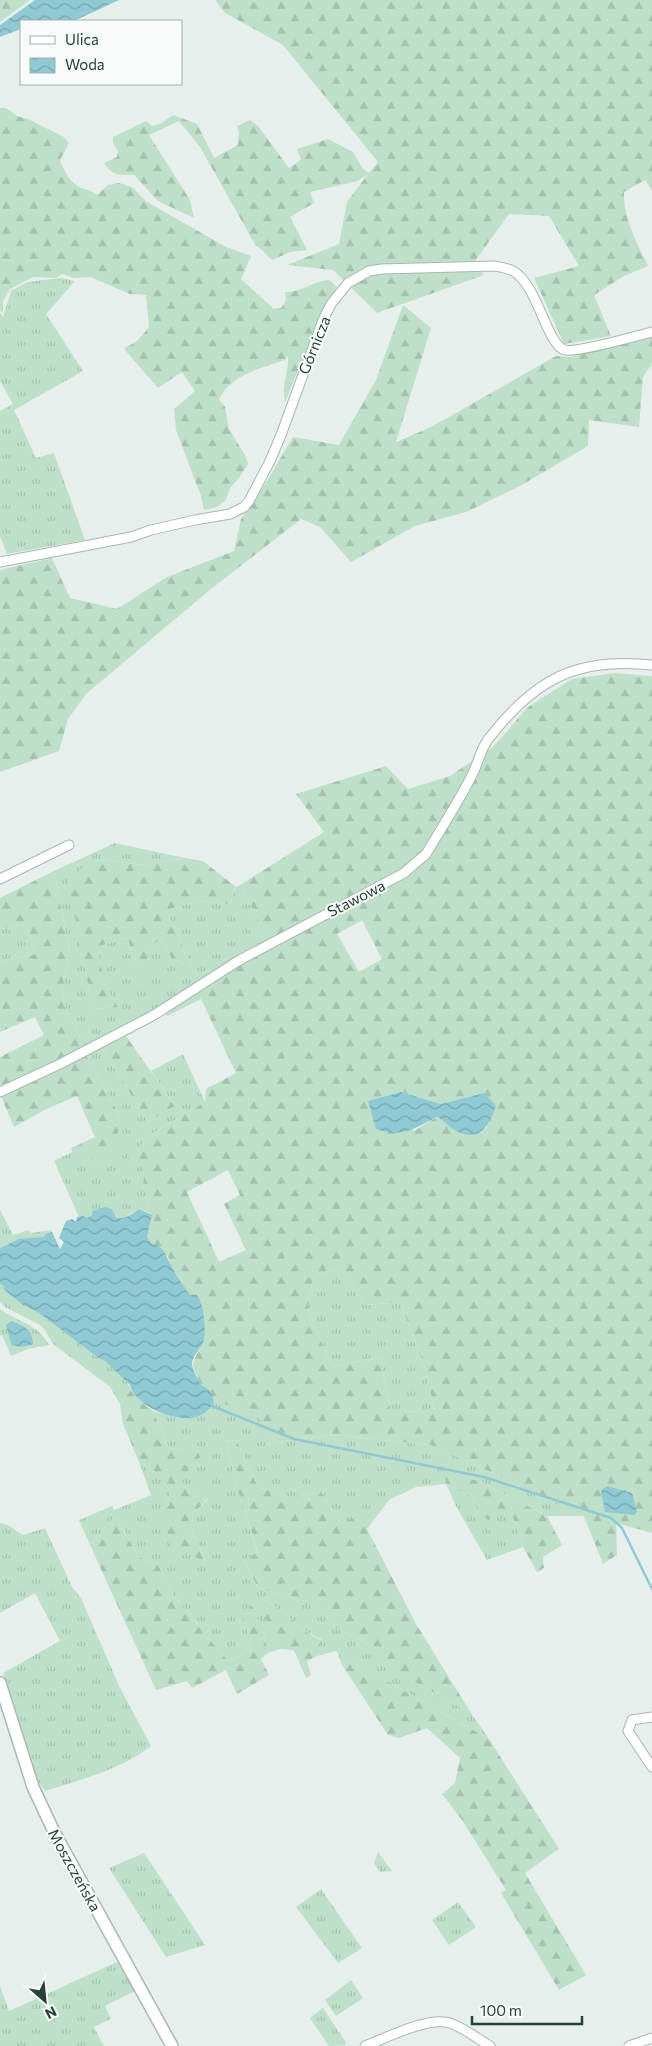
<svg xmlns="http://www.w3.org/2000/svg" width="652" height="2046" viewBox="0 0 652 2046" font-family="Commissioner,sans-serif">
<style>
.grass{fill:url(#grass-tufts)}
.forest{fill:url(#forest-firs);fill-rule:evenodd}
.water{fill:url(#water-waves)}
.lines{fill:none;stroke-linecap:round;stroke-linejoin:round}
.stream{stroke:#8ec9d4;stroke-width:2.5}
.minor-casing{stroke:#a8b8b2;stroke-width:11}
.tertiary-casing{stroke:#a8b8b2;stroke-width:14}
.minor{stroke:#fff;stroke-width:9}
.tertiary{stroke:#fff;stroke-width:11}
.labels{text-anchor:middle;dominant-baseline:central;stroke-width:4;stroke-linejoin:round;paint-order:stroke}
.street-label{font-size:15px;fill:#24423a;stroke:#f7fbf9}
</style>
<defs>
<pattern id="grass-tufts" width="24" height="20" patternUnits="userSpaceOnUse" patternTransform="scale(1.25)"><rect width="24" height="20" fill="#bfe0c8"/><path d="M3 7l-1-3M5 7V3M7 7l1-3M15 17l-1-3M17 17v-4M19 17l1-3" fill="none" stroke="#a4c1ad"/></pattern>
<pattern id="forest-firs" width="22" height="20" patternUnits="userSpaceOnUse" patternTransform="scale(1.25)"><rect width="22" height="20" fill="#bfe0c8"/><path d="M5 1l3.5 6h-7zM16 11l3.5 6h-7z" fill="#a4c1ad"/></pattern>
<pattern id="water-waves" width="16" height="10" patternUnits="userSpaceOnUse" patternTransform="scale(1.25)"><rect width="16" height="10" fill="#8ec9d4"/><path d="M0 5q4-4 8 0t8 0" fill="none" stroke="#74a5ad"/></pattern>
</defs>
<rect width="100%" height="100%" fill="#e6efeb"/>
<g class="grass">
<path d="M60,278L75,281L46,314L83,371L14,410L36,458L54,453L85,540L7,554L0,536V411L13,404L0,381V313L3,317L11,291L27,282Z"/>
<path d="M115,843L185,858L144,865L100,860L68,876L93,1009L117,1007L106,986L95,947L127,937L139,973L147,951L161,938L172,959L192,967L166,910L197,901L230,904L236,887L240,885L269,940L155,1012L86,1048L67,1013L62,986L70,954L54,871Z"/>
<path d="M26,924L36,954L0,961V929Z"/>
<path d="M102,1048L148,1122L175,1106L151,1071L183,1054L205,1102L153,1133L129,1157L144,1168L143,1187L150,1198L147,1212L139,1209L122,1219L92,1215L87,1218L79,1217L54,1161L72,1152L71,1148L82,1143L100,1166L120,1116L86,1055Z"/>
<path d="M0,1210L13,1235L29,1230L31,1233L51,1230L52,1232L47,1233L43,1237L23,1240L0,1248Z"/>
<path d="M340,1267L366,1305L400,1302L424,1365L435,1411L391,1412L379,1357L332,1367L308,1310L313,1276Z"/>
<path d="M0,1284H3L4,1290L23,1305L39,1313L97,1357C107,1361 128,1379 131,1390L120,1404L110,1387L53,1344L42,1326L5,1307L0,1302Z"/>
<path d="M0,1309C17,1322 39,1324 49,1345L28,1349L11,1356L2,1335L0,1336Z"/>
<path d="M216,1400L260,1418L276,1442L336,1435L430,1445L476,1465L534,1494L585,1516H547L480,1481L446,1484L473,1497L478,1512L511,1510L523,1547L487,1560L457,1508L446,1484L416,1487L389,1500L367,1529L359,1517L340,1523L321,1492L288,1497L258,1487L237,1441L226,1440L238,1491L258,1553L244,1560L258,1588L312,1603L336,1628L373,1646L398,1673L471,1713L489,1739L353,1662L342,1665L337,1651L317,1656L322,1640L298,1627L286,1613L266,1600L259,1604L280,1649L268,1653L264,1633L240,1613L251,1639L245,1654L228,1661L175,1598L158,1565L139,1557L115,1516L90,1545L79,1520L112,1506L114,1510L151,1495L139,1462L152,1468L171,1492L162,1511L206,1561L191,1529L194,1513L208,1499V1490L189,1493L181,1480L183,1450L169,1448L153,1411L178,1418Z"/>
<path d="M0,1523C15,1526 12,1530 23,1535L45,1528L72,1587L81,1598L119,1686L151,1746C125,1768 77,1781 45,1791L39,1783L3,1673L60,1641L35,1593L0,1613Z"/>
<path d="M378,1852L392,1871L380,1872L374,1863Z"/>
<path d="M144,1853L205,1945L166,1957L109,1868Z"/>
<path d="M321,1889L362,1948L338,1963L296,1907Z"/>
<path d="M458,1902L476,1927L449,1945L432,1920Z"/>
<path d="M119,1961L137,1990L105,2006L111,2019L94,2027L104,2046H0V1986L9,2011Z"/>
<path d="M351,1980L363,1998L336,2016L325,2000Z"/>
<path d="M323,2008L345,2041L346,2045L329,2046L310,2018Z"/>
</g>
<g class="forest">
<path d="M0,0H30L0,22Z"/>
<path d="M215,0H652V191L645,180L624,192C623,218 637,243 648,266L624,276L594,295L611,336L564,344L534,278L579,266L549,216L509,214L475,261L484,275L377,313L333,270L287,265L339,244L347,202L368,174L358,181L310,192L314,203L290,217L307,250L290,252L272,260L260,248L256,246L200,147L179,121L149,135L190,200L194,218L158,201L134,175C120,175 112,176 104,163L117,157L118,151L113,143V137L146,121L152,126L160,124L173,115L197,124L214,158L238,145L239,133L237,126L250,120L258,126L289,168L301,160L297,149L328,139L353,152L363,169L369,173L378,162L283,45L225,13Z"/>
<path d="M0,108L8,109L17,116L28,119L64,137L69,143L60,160C63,169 70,182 79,187C86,190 91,190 97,195L108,185L119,183L126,185L133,188L147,202L226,247L251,256L241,279L274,309L281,308L286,301L285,292C301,293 313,281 329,280L337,287L322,312L285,402C281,386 289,372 288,356L285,360C263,367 229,376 219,399L225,407L229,429L245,455L248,464L239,478L230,488L226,500L217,507L204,510L201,496L176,430L174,409L195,391L182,372L158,388L124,349L138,340L149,327L146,295L130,294L90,277L74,278L62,274L56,278L33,277L10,289L3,301V314L0,309Z"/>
<path d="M403,305L431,328L396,442L431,427L556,356L571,357L652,336V364L643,377L639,427L589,420L588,446L520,486L466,512L415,526L351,562L320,527L301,519L211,589L86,694L68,719L59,751L0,772V570L52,558L70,598L117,609L167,577L234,551L241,519L267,481L293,437L339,445L376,380Z"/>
<path d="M615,673L652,676V1533L616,1523L617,1555L603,1564L584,1516L534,1494L476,1465L430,1445L336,1435L276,1442L260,1418L217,1401L214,1403C213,1394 210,1389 201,1385C193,1368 189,1366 200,1349L190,1296L171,1266L168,1256L152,1244L147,1237L152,1215L147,1212L150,1198L143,1187L144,1168L128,1157L153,1133L205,1102L206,1089L236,1073L201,999L167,1016L164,1012L271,944L240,885L324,832L296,794L386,766L408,789L450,776L494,746L528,707L572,679ZM362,920L382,959L359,972L337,934ZM401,1092L441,1104L484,1093L487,1127C466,1144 455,1127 437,1117L414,1131ZM228,1170L240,1195L224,1204L246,1250L219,1262L187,1192ZM340,1267L366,1305L400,1302L424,1365L435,1411L391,1412L379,1357L332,1367L308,1310L313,1276Z"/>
<path d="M185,858L203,861L236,887L230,904L197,901L166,910L192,967L172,959L161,938L147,951L149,969L139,973L127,937L96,947L106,986L118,1007L93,1009L67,876L100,860L144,865Z"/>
<path d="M54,871L70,954L62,986L67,1013L86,1048L0,1089V1057L44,1035L35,1017L0,1032V961L36,954L26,924L0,929V898Z"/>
<path d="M126,1036L175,1106L148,1122L102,1048Z"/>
<path d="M86,1055L120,1116L116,1147L100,1166L82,1143L95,1137L77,1096L46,1109L14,1127L1,1096Z"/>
<path d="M131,1390L140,1401L153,1411L169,1448L183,1450L194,1442L200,1457L181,1480L189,1493L208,1489V1498L194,1513L191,1529L206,1562L171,1546L162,1511L171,1492L152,1468L139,1462L123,1424L120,1404Z"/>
<path d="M226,1440L237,1441L258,1487L288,1497L321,1492L340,1523L359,1516L367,1529L416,1624L471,1713L398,1673L373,1646L336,1628L312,1603L258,1588L244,1560L258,1552L238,1491Z"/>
<path d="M445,1475L480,1481L547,1516L562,1545L543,1557L544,1568L537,1572L523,1547L511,1511L488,1520L478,1512L473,1497L446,1484Z"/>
<path d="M115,1516L139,1557L158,1565L175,1598L228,1661L245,1654L251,1639L240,1613L252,1606L264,1633L268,1653L261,1659L269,1675L237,1694L226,1670L192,1688L187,1681L156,1690L90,1545Z"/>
<path d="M266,1600L286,1613L298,1627L322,1641L317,1656L307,1661L311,1675L306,1678L294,1650L280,1649L258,1603Z"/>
<path d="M353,1662L489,1739L559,1849L525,1873L586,1975L559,1990L501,1893L506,1890L462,1820L442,1794L455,1783L460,1758L427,1728L399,1738L388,1735L342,1665Z"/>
</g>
<g class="water">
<path d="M35,0H119L74,21H21V29L0,37V25Z"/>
<path d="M401,1092L441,1104L484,1093L496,1106C490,1123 482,1141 460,1133C452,1130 445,1121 437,1117C415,1128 401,1139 376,1129L368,1101Z"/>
<path d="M105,1207L112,1209L116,1218C126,1219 132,1214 139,1209L152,1215L147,1237L152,1244C165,1246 166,1257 172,1267C177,1277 184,1286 190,1295L196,1294C204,1302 207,1333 203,1343C200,1349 192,1357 192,1364C192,1370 198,1379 201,1385C210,1389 213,1393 214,1403C209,1409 204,1415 196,1417C177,1423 134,1406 130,1385L105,1361L97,1357L39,1313L23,1305L4,1290L3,1285L0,1284V1248L19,1239L43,1237L47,1233L52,1232L60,1249L64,1242L59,1238L66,1221L72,1219L76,1222L77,1217L83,1216L87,1218L92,1215L93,1211Z"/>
<path d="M11,1321C23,1325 33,1330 33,1344C26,1347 17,1348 11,1344L6,1325Z"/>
<path d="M607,1486L632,1493L637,1512L634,1515L605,1512L601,1490Z"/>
</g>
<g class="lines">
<path class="stream" d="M212,1406L294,1439L484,1477L611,1518L622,1528L652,1589"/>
<g class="minor-casing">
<g id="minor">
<path d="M0,562L131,537L151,530L195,520L230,514L244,507L249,501L270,461L281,435L323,320L331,304L348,283L369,271L382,269L494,266C501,267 507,268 513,271C538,285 547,346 565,350C577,353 636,336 652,332"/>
<path d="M0,879L69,845"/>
<path d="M0,1092L60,1064L154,1015L238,961L404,873L426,854C442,827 460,800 474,771C479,760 481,747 490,737C536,678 578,657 652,665"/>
<path d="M652,1717L632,1720L628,1731L652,1767"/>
<path d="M365,2046C386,2038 429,2016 450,2023C464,2028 478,2039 490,2046"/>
<path d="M629,2046L652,2038"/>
</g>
</g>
<g class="tertiary-casing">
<path id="tertiary" d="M0,1683L33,1787L55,1834L172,2046"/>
</g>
<use href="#minor" class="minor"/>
<use href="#tertiary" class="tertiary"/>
</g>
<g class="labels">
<g class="street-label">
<text transform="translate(314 345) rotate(-68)">Górnicza</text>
<text transform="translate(356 898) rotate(-27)">Stawowa</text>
<text transform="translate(75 1870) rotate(61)">Moszczeńska</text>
</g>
</g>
<rect x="20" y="20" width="162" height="65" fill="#f7fbf9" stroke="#a3b1ad"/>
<rect x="30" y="36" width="25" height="8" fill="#ffffff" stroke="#a3b1ad"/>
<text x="65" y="45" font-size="15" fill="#24423a">Ulica</text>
<rect x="30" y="58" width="25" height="15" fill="url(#water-waves)" stroke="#a3b1ad"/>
<text x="65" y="70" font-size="15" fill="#24423a">Woda</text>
<g transform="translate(45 2001) rotate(153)" stroke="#f7fbf9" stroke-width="4" paint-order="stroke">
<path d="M0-4L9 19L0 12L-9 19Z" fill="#24423a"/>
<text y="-8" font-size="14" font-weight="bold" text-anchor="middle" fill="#24423a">N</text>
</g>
<path d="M472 2016v8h110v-8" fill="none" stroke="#24423a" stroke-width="2.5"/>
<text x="480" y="2016" font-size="15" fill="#24423a" stroke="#f7fbf9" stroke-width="4" paint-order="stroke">100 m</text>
</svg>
